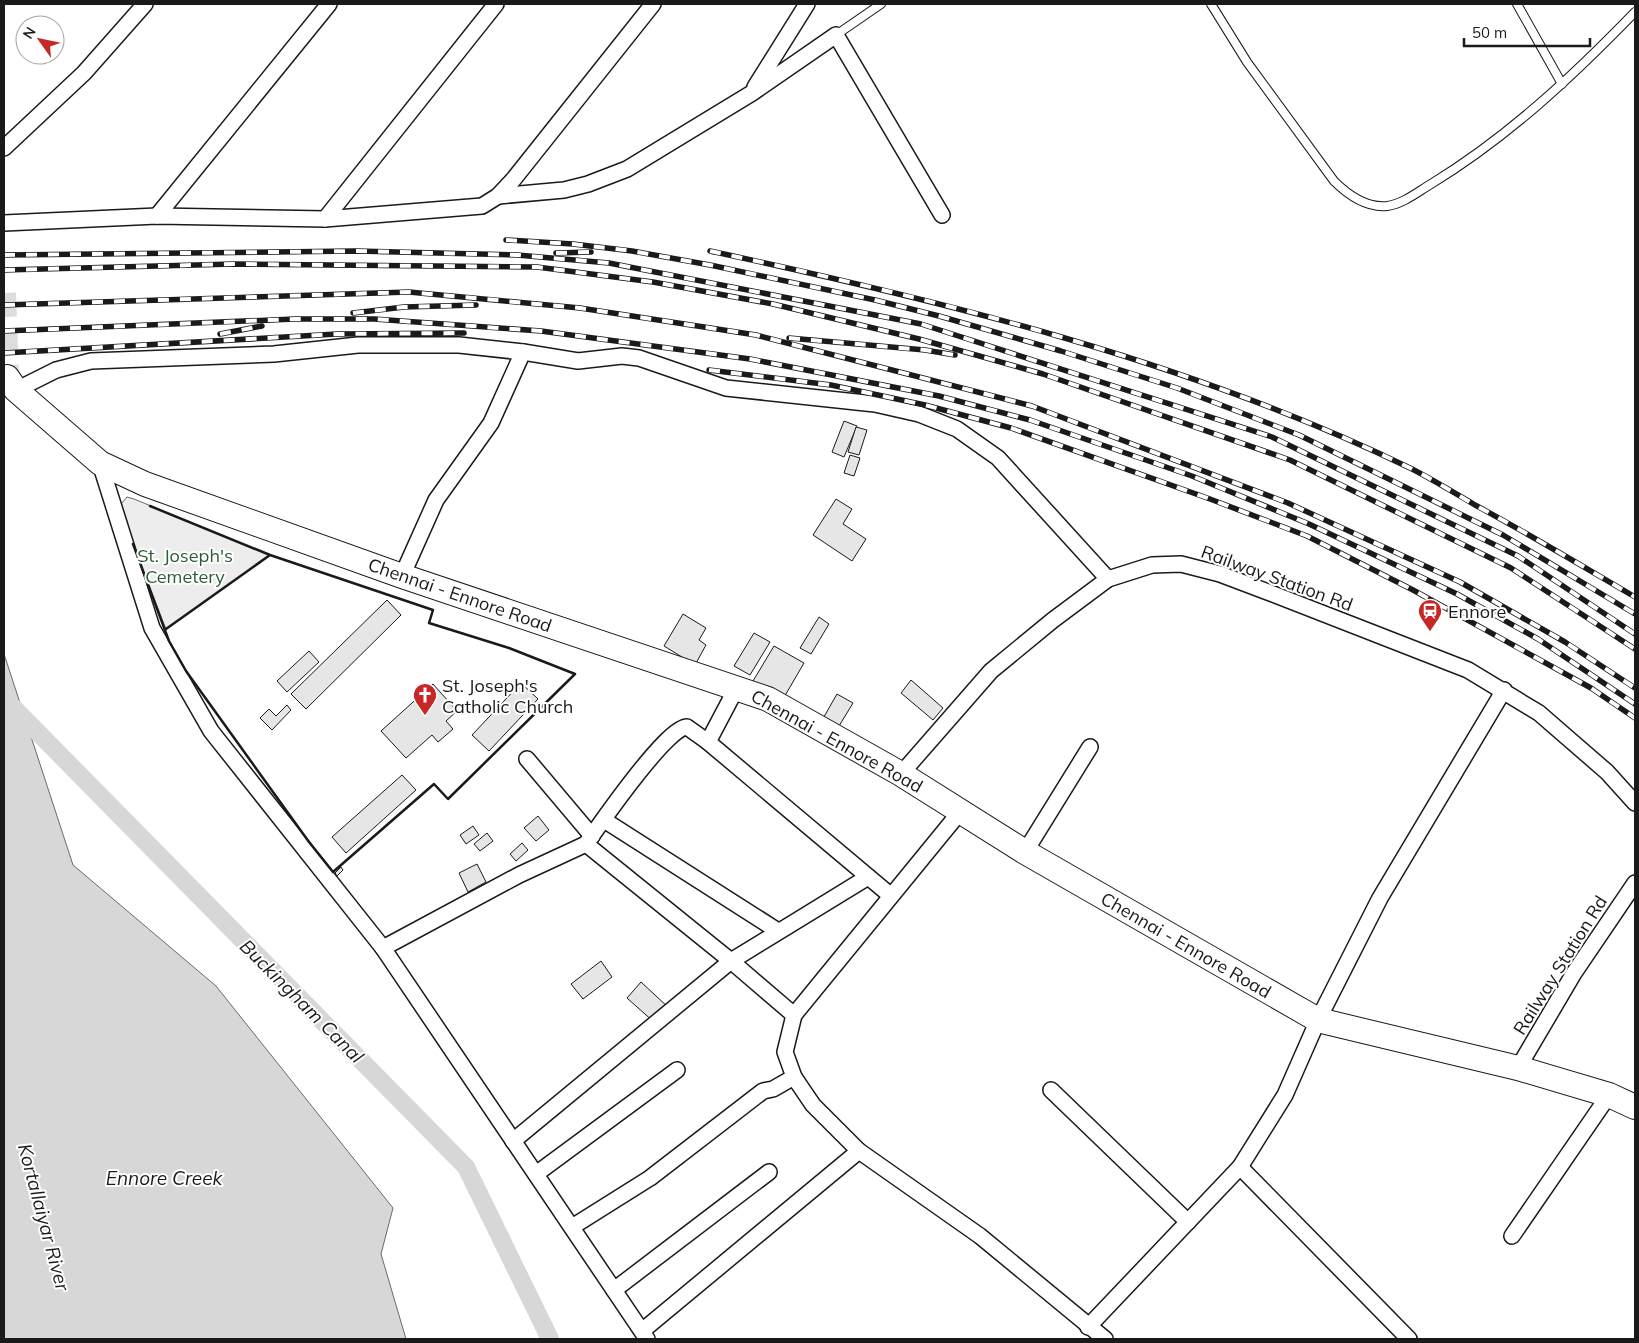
<svg xmlns="http://www.w3.org/2000/svg" width="1639" height="1343" viewBox="0 0 1639 1343" font-family="Mulish,sans-serif">
<style>
.built{fill:#ededed;stroke:#6a6a6a}
.water{fill:#d7d7d7;stroke:#6a6a6a}
.lines{fill:none;stroke-linecap:round;stroke-linejoin:round}
.canal{stroke:#d7d7d7;stroke-width:18}
.building{fill:#e6e6e6;stroke:#1a1a1a}
.primary-tunnel{stroke:#ddd;stroke-width:24;stroke-dasharray:24 12;stroke-linecap:butt}
.lane-casing{stroke:#1a1a1a;stroke-width:10}
.street-casing{stroke:#1a1a1a;stroke-width:18}
.primary-casing{stroke:#1a1a1a;stroke-width:26}
.lane{stroke:#fff;stroke-width:8}
.street{stroke:#fff;stroke-width:15}
.primary{stroke:#fff;stroke-width:24}
.rail-casing{stroke:#1a1a1a;stroke-width:5.5}
.rail{stroke:#fff;stroke-width:4;stroke-dasharray:11;stroke-linecap:butt}
.wall{stroke:#1a1a1a;stroke-width:2.5}
.labels{text-anchor:middle;dominant-baseline:central;stroke-width:4;stroke-linejoin:round;paint-order:stroke}
.park-label{font-size:18px;fill:#2b5a34;stroke:#fff}
.street-label{font-size:18px;fill:#1a1a1a;stroke:#fff}
.poi-label{font-size:18px;fill:#1a1a1a;stroke:#fff;text-anchor:start}
.water-label{font-size:19px;font-style:italic;fill:#1a1a1a;stroke:#fff}
</style>
<rect width="100%" height="100%" fill="#fff"/>
<path class="built" d="M127,497L134,499L270,555L166,629L126,527L121,504Z"/>
<path class="water" d="M4,654L73,865L216,986L393,1208L381,1254L406,1339H4Z"/>
<g class="lines">
<path class="canal" d="M4,698L466,1167L550,1339"/>
</g>
<g class="building">
<path d="M844,421L857,426L844,457L832,452Z"/>
<path d="M856,427L867,430L859,455L848,452Z"/>
<path d="M850,455L860,458L854,476L844,473Z"/>
<path d="M836,499L852,509L843,524L866,539L852,561L813,535Z"/>
<path d="M387,600L401,615L306,709L291,694Z"/>
<path d="M683,614L706,628L699,640L706,645L695,665L664,646Z"/>
<path d="M819,617L829,624L811,654L800,648Z"/>
<path d="M754,633L770,642L750,675L734,666Z"/>
<path d="M774,646L804,663L783,699L753,681Z"/>
<path d="M309,651L319,662L287,692L277,681Z"/>
<path d="M911,680L943,708L933,720L901,693Z"/>
<path d="M521,683L538,699L489,751L472,735Z"/>
<path d="M433,684L457,711L446,721L453,729L438,742L432,735L406,758L381,731Z"/>
<path d="M837,694L853,703L836,731L821,722Z"/>
<path d="M287,705L291,710L272,730L260,718L269,709L276,716Z"/>
<path d="M402,775L416,790L346,853L332,837Z"/>
<path d="M538,816L549,830L536,841L524,828Z"/>
<path d="M473,826L479,835L466,844L460,835Z"/>
<path d="M487,833L493,841L480,851L474,844Z"/>
<path d="M522,843L528,850L516,861L510,854Z"/>
<path d="M477,864L486,882L468,892L459,873Z"/>
<path d="M341,867L343,870L337,876L335,873Z"/>
<path d="M601,961L612,977L583,999L571,984Z"/>
<path d="M641,982L669,1008L655,1023L627,998Z"/>
</g>
<g class="lines">
<path class="primary-tunnel" d="M4,293L7,377"/>
<g class="lane-casing">
<g id="lane">
<path d="M1211,4L1247,62L1334,181C1348,195 1366,208 1387,206C1403,204 1419,191 1431,184C1508,137 1573,76 1635,12"/>
<path d="M1517,4L1562,84"/>
<path d="M836,35L881,4"/>
</g>
</g>
<g class="street-casing">
<g id="street">
<path d="M755,87L807,4"/>
<path d="M4,148L84,73L145,4"/>
<path d="M498,196L564,190L588,184L627,169L752,93L836,35L942,215"/>
<path d="M157,216L329,4"/>
<path d="M325,219L496,4"/>
<path d="M4,223L157,216L325,219L482,206L498,196L513,180L653,4"/>
<path d="M16,390L56,370L91,361L274,354L358,345H459L523,352L578,361L622,356L639,358L726,388L875,404L919,414L957,429L998,458L1108,579"/>
<path d="M100,463L152,628L211,731L383,948L647,1339"/>
<path d="M402,576L436,500L491,423L523,352"/>
<path d="M737,687L708,742L890,895"/>
<path d="M527,759L592,836"/>
<path d="M901,774L991,671L1053,620L1108,579L1152,565L1181,564L1220,574L1273,594L1468,670L1539,713L1607,772L1635,803"/>
<path d="M960,812L794,1015L785,1052L794,1077L813,1105L859,1151L980,1236L1105,1339"/>
<path d="M604,820L778,931"/>
<path d="M586,844C600,824 667,727 687,727L708,742"/>
<path d="M1025,852L1090,747"/>
<path d="M383,948L519,875L586,844L731,961L868,877"/>
<path d="M1518,1068L1574,973L1635,883"/>
<path d="M1051,1090L1188,1222"/>
<path d="M513,1141L731,961L794,1015"/>
<path d="M1240,1167L1409,1339"/>
<path d="M536,1174L677,1070"/>
<path d="M572,1227L650,1178L763,1091L773,1089L794,1077"/>
<path d="M1512,1236L1609,1095"/>
<path d="M614,1290L769,1172"/>
<path d="M1088,1327L1240,1167L1285,1095L1318,1020L1380,898L1504,690"/>
<path d="M642,1331L859,1151"/>
</g>
</g>
<g class="primary-casing">
<path id="primary" d="M7,377L16,390L100,463L145,484L402,576L768,699L901,774L1025,852L1318,1020L1518,1068L1609,1095L1635,1107"/>
</g>
<use href="#lane" class="lane"/>
<use href="#street" class="street"/>
<use href="#primary" class="primary"/>
<g class="rail-casing">
<g id="rail">
<path d="M506,240L573,244L632,251L710,265L875,300L939,316L1061,351L1177,388L1299,435L1503,535L1635,614"/>
<path d="M710,251C948,302 1189,361 1410,468C1432,479 1453,492 1475,505C1529,534 1582,566 1635,597"/>
<path d="M556,253L591,252"/>
<path d="M4,255L356,251L517,255L609,263L921,324L1272,437L1518,556L1635,634"/>
<path d="M4,270L234,264L537,267L653,282L773,304L919,339L1043,374L1290,460L1511,568L1635,649"/>
<path d="M4,305L409,292L580,308L756,335L1032,406L1288,503L1460,582L1565,642L1635,688"/>
<path d="M353,313L404,307L476,305"/>
<path d="M4,331L295,319H374L541,331L750,359L939,396L1030,420L1192,476L1309,524L1457,594L1538,639L1635,704"/>
<path d="M220,334L262,326"/>
<path d="M789,338L925,350L955,355"/>
<path d="M4,353L337,334L464,333"/>
<path d="M709,370L831,385L925,405L1011,428L1210,499L1307,536L1413,590L1591,688L1635,718"/>
</g>
</g>
<use href="#rail" class="rail"/>
<g class="wall">
<path d="M133,544L169,641L186,671L309,842L333,872L434,784L448,799L575,674L509,648L429,623L433,610L270,555L150,506"/>
<path d="M166,629L270,555"/>
</g>
</g>
<defs>
<g id="station-pin" transform="scale(1.25)"><path d="M0 17L-7.5 6A9.5 9.5 0 1 1 7.5 6Z" fill="#c62828" stroke="#fff"/><path d="M-3-6H3Q5-6 5-4V2Q5 4 3 4L4.5 6H3L1.5 4h-3L-3 6H-4.5L-3 4Q-5 4-5 2V-4Q-5-6-3-6ZM-3.5-4v3h7v-3ZM-3.5 1v1.5H-2V1ZM2 1v1.5H3.5V1Z" fill="#fff"/></g>
<g id="church-pin" transform="scale(1.25)"><path d="M0 17L-7.5 6A9.5 9.5 0 1 1 7.5 6Z" fill="#c62828" stroke="#fff"/><path d="M-1.2-6h2.4v3.5h3.3v2.4h-3.3V6h-2.4V-.1h-3.3v-2.4h3.3Z" fill="#fff"/></g>
</defs>
<g fill-rule="evenodd">
<use href="#station-pin" x="1430" y="611"/>
<use href="#church-pin" x="425" y="695"/>
</g>
<g class="labels">
<g class="park-label">
<text x="185" y="555">St. Joseph's<tspan x="185" dy="21">Cemetery</tspan></text>
</g>
<g class="street-label">
<text transform="translate(1277 578) rotate(20)">Railway Station Rd</text>
<text transform="translate(460 595) rotate(19)">Chennai - Ennore Road</text>
<text transform="translate(837 741) rotate(29)">Chennai - Ennore Road</text>
<text transform="translate(1186 945) rotate(30)">Chennai - Ennore Road</text>
<text transform="translate(1560 965) rotate(-58)">Railway Station Rd</text>
</g>
<g class="poi-label">
<text x="1448" y="611">Ennore</text>
<text x="442" y="685">St. Joseph's<tspan x="442" dy="21">Catholic Church</tspan></text>
</g>
<g class="water-label">
<text transform="translate(302 1001) rotate(45)">Buckingham Canal</text>
<text x="164" y="1178">Ennore Creek</text>
<text transform="translate(44 1217) rotate(75)">Kortallaiyar River</text>
</g>
</g>
<rect width="1639" height="1343" fill="none" stroke="#1a1a1a" stroke-width="10"/>
<g transform="translate(40 40) rotate(303)"><circle r="24" fill="#ffffff" stroke="#a3a3a3"/>
<path d="M0-4L9 19L0 12L-9 19Z" fill="#c62828"/>
<text y="-8" font-size="14" font-weight="bold" text-anchor="middle" fill="#1a1a1a">N</text>
</g>
<path d="M1464 38v8h126v-8" fill="none" stroke="#1a1a1a" stroke-width="2.5"/>
<text x="1472" y="38" font-size="15" fill="#1a1a1a" stroke="#ffffff" stroke-width="4" paint-order="stroke">50 m</text>
</svg>
